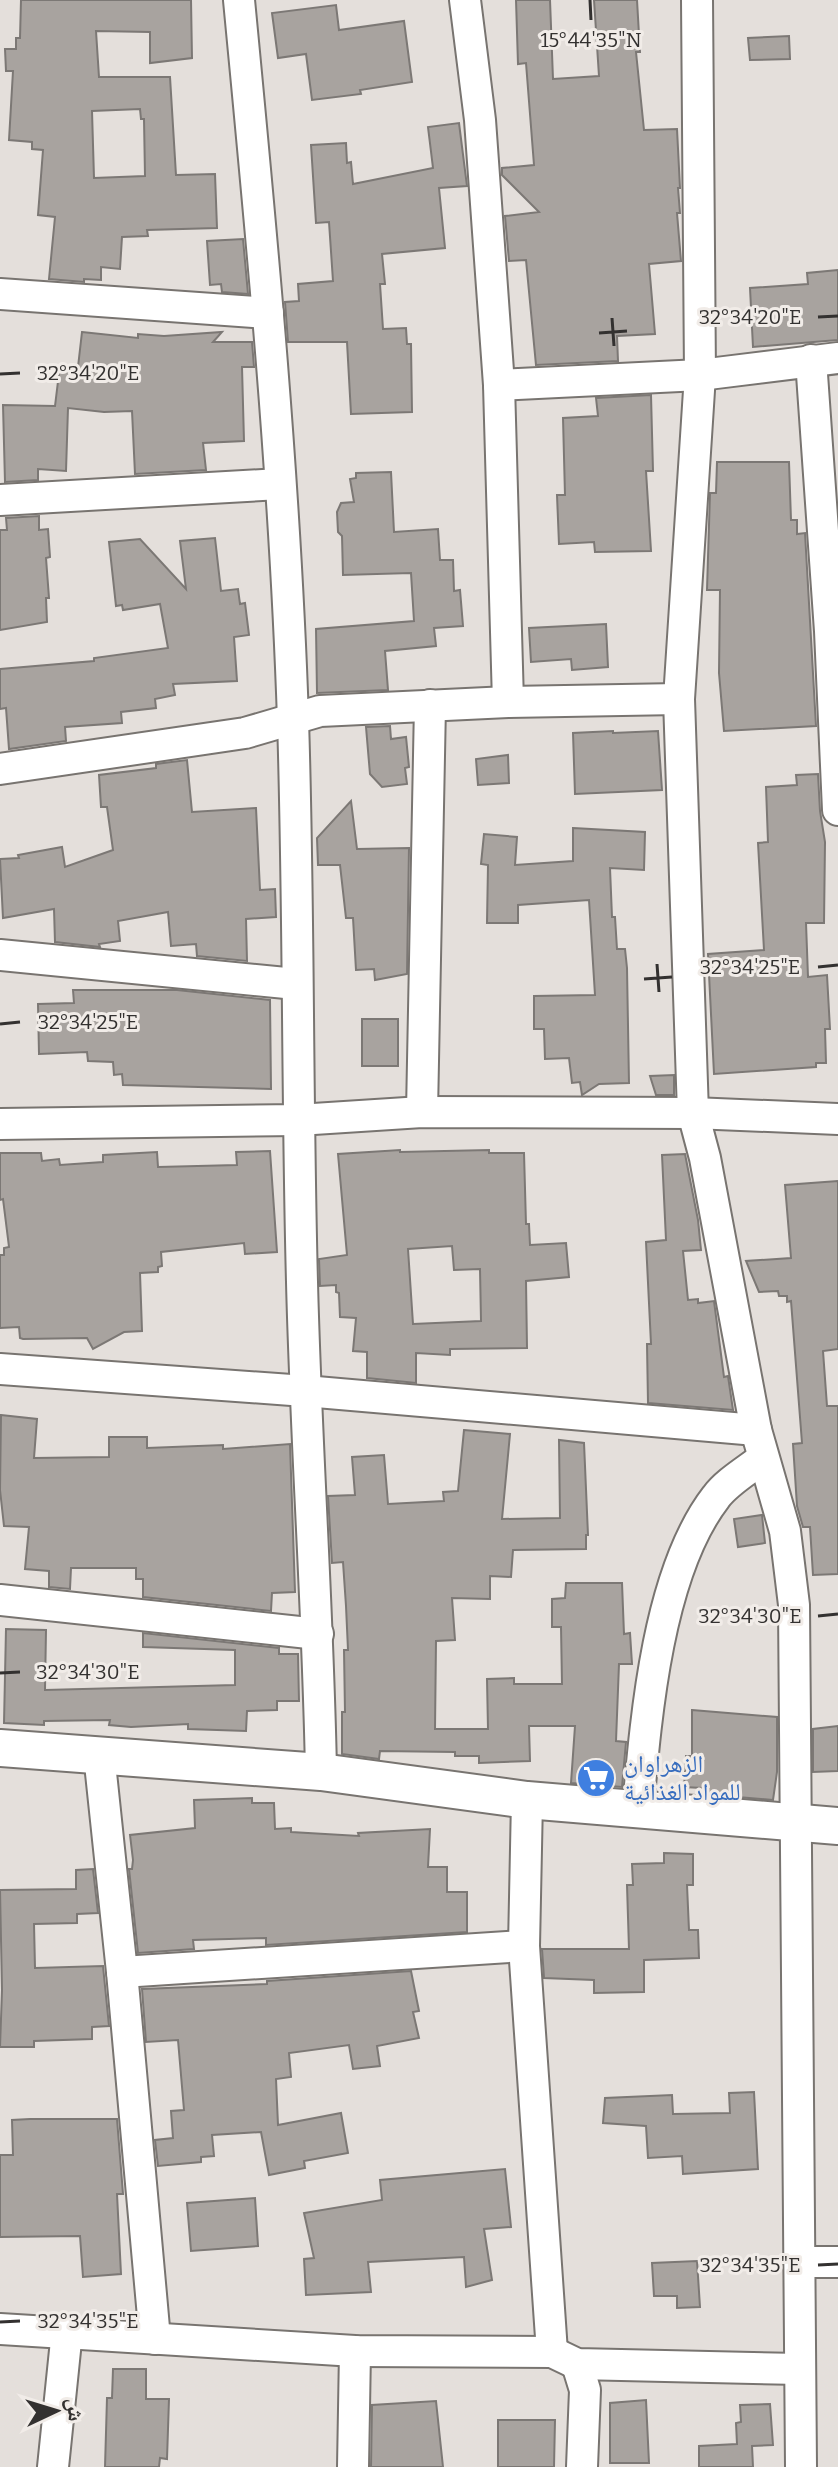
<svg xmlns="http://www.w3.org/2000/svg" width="838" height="2467" viewBox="0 0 838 2467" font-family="Bitter,'Noto Naskh Arabic',serif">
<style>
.building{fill:#a8a39f;stroke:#7c7875;stroke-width:2;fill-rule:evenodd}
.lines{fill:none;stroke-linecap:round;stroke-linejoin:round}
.minor-casing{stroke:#787470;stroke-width:34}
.tertiary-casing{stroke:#787470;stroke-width:40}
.minor{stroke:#fff;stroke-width:30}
.tertiary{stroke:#fff;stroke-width:36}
.ticks{fill:none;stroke:#333130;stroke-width:3}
.labels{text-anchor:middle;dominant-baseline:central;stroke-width:6;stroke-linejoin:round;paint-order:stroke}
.shop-label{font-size:24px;fill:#366cbe;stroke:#f1ece8;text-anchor:start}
.ticks-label{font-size:20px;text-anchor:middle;fill:#333130;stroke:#f1ece8;stroke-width:6;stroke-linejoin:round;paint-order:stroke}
</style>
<rect width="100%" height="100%" fill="#e4dfdb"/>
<g class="building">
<path d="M21,0H191L192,58L150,63V32L96,31L99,77H170L176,175L215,174L217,228L147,230L148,236L122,237L120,269L101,267V280L84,279V282L49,279L55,217L38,215L43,150L32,149V142L9,140L13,71H6L5,49H16V38H20ZM140,109L141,119H144L145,176L94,178L92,111Z"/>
<path d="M516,0H550L553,79L599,76L594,0H637L640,52H636L644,130L677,129L680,188H678L680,213H677L681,261L649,264L655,334L617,336L618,361L536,365L526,260L509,261L505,216L539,212L502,175V168L534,165L526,63L518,64Z"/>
<path d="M336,5L339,30L404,21L412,82L360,90L361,94L312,100L306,54L278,58L272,13Z"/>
<path d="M789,36L790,59L750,60L748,38Z"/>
<path d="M459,123L467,186L439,188L445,248L382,254L385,284H380L383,329L406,328L407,344H411L412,412L351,414L347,342H288L285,302L299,301L298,284L333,281L329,222L316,223L311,145L346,143L347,163L351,162L353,184L433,168L428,127Z"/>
<path d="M243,239L248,294L222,292L221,284L210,285L207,241Z"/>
<path d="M838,270V340L753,347L750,288L808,284L807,273Z"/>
<path d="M82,332L138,338V334L164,336L222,332L213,342H252L254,367H242L244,441L203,443L206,470L135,474L132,411L104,412L68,408L66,471L38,469V480L5,482L3,405L55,406L60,365L78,367Z"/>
<path d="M651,395L653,471H646L651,551L595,552L594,542L559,544L557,495H565L563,418L598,416L596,398Z"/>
<path d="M717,462H789L791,520H797V534L805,533L816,726L724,731L719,673L720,590H707L710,493H716Z"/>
<path d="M391,472L394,532L438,529L440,560H453L454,591L460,590L463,626L434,628L436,646L385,651L388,690L317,693L316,629L414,621L411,573L343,575L342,536L338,532L337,512L341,503L354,502L350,479L356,478V473Z"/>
<path d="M39,516V530L48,529L50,557L46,558L49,598H46L47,622L0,630V530H7L6,518Z"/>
<path d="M215,538L221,591L238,589L240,604L245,603L249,635L234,637L237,681L173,684L175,695L155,699L156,708L121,712L122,723L65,727L66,741L9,749L6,708L0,709V669L94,661V658L168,648L160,604L123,610L122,605L116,606L109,542L140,539L186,589L180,541Z"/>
<path d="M606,624L608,667L572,670L571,659L531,662L529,628Z"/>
<path d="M390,726L391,739L406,737L409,767L405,768L407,784L382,787L370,774L366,727Z"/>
<path d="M613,731V733L658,731L662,790L575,794L573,733Z"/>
<path d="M508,755L509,783L478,785L476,759Z"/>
<path d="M187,760L192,812L256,808L260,890L275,889L276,917L246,919L247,961L197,956L196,944L171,946L168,912L118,921L120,941L99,944L100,947L55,942L54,909L3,918L0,859L19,858L18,855L62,847L65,867L113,850L107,807H101L99,775L156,768V764Z"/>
<path d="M818,774L820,811L825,842L824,923H806L808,977L827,975L830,1029H825L826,1063H816V1067L714,1074L708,954L764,950L758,843L768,842L766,787L797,785L796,775Z"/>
<path d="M351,801L357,849L409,848L407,974L375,980L374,969L356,970L353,918H346L340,865H318L317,838Z"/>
<path d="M573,828L645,832L644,870L610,868L612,917H615L617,949H625L627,968L629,1083L599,1084L582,1095L580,1082L572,1083L569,1058L545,1059L544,1029H534V996L595,995L589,900L518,905V923H487L488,865L481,864L484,834L517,837L515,865L573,861Z"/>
<path d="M73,990H177L270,1000L271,1089L123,1085L122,1074L114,1075L113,1062L88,1061L87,1052L39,1054L38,1004L74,1003Z"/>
<rect x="362" y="1019" width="36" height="47"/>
<path d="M674,1075V1095H656L650,1076Z"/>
<path d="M400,1150V1152L489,1150V1153H524L526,1224H529L530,1245L566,1243L569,1277L526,1281L527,1348L450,1349V1355L416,1353V1383L367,1378V1352L353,1351L356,1318L340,1317L339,1293L336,1292V1285L320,1286L319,1259L347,1255L338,1154ZM452,1246L454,1270L480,1269L481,1321L413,1324L408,1249Z"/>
<path d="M270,1151L277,1252L245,1254L244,1243L161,1252L162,1266L158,1267V1272L140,1273L142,1331L124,1332L93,1349L87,1338L23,1339L20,1338L19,1327L0,1328V1255H4V1248L9,1247L3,1199L0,1200V1153H41L42,1161L59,1159L60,1165L103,1162V1155L157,1152L158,1167L237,1165L236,1152Z"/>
<path d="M685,1154L698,1220L701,1250L683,1251L688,1300L698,1299V1303L714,1301L724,1377L728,1376L733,1410L648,1403L647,1344H651L646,1242L666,1240L662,1155Z"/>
<path d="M838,1181V1349L823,1351L827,1406H838V1574L813,1575L810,1527H803L797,1506L793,1444L802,1443L791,1301L787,1302V1296H779L778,1291L759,1292L746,1261L791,1258L785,1185Z"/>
<path d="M1,1415L37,1419L34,1458L109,1457V1437H147V1448L223,1445V1449L290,1444L295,1592L272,1593L271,1611L143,1597V1579H136V1568H71L70,1589L49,1587V1571L25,1569L29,1527L4,1526L0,1490Z"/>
<path d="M464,1430L510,1434L502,1519L560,1518L559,1440L584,1443L588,1535H586V1549L513,1550L511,1577L490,1576V1599L452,1598L455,1640L436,1641L435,1729H488L487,1679L514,1678V1684H562L561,1627H552V1599L565,1598L566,1583H622L624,1634L630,1633L632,1664H619L616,1741L626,1742L622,1787L571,1783L575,1726H529L530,1761L479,1763V1756H455V1752L380,1751L379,1759L342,1754V1712H345L344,1650H348L346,1606L343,1562L332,1563L328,1496L355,1495L352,1457L384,1455L388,1504L444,1501L443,1492L458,1491Z"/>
<path d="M762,1515L765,1543L738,1547L734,1519Z"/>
<path d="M6,1629L46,1630L45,1690L235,1685V1650L143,1647V1633L279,1648V1654H298L299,1701H277V1710L247,1711L246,1731L188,1729V1724L131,1727L109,1725L110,1720L44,1721V1725L4,1723Z"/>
<path d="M692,1710L777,1717V1772L773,1800L702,1794V1788L684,1787L686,1756H692Z"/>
<path d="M838,1726V1771L813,1772V1729Z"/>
<path d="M252,1798V1803H274L275,1829L291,1828V1832L359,1836L358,1833L430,1829L428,1867H447V1892H467V1932L266,1945V1938L193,1940L194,1949L138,1953L129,1869H132L133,1860L130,1835L195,1828L194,1800Z"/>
<path d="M664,1853L693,1854V1885H687L689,1930H698L699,1958L644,1960V1992L594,1993V1980L544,1978L542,1949H629L627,1885H633L632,1864L664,1863Z"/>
<path d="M93,1869L98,1913L77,1914V1923L34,1924L35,1968L103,1966L109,2026L92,2027V2039L34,2041V2047H0L2,1990L0,1890L76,1889V1870Z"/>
<path d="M411,1971L419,2011L413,2012L419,2038L377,2046L380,2066L353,2069L349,2045L289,2053L291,2077L276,2079L278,2125L341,2113L348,2153L304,2161L305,2168L269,2175L261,2132L212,2135L214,2156L201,2157V2162L158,2166L155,2140L173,2138L171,2111L184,2110L178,2040L146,2042L142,1989L267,1984V1981Z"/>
<path d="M754,2092L758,2169L683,2174L682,2156L648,2158L646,2126L603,2123L605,2098L672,2095L673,2114L730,2113L729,2093Z"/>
<path d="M30,2119H117L123,2194H117L121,2274L83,2277L80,2236L0,2237V2155H13L12,2120Z"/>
<path d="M505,2169L511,2227L484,2229L492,2280L466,2287L464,2257L368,2262L371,2292L306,2295L304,2259L314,2258L304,2213L382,2200L380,2180Z"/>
<path d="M255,2198L258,2246L191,2251L187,2203Z"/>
<path d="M697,2261L700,2307L677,2308V2296H654L652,2263Z"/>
<path d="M113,2369H146V2399H169L167,2459L160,2458L159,2467H105L107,2398H112Z"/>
<path d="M646,2400L649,2463H610V2403Z"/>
<path d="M436,2401L443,2467H371L372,2405Z"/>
<path d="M770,2404L773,2445L752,2446L753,2467H699V2446L737,2444L736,2423L741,2422L740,2405Z"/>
<path d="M498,2420H555L554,2467H498Z"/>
</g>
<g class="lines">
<g class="minor-casing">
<g id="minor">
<path d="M239,0C262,239 285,480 293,720C299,907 297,1095 302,1282C306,1445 318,1608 321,1772"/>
<path d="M465,0L480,120L499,385L508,702"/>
<path d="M697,0L700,375L679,699L693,1113L705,1158L756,1430L785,1531L794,1605L801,2467"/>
<path d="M0,294L268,313"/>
<path d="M811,360L830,631L838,810"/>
<path d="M499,385L700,375L838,358"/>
<path d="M0,500L280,484"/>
<path d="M0,769L245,733L320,711L508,702L679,699"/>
<path d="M0,955L296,984"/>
<path d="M422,1112L430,705"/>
<path d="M0,1124L298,1120L422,1112L693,1113L838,1119"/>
<path d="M0,1369L305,1391L756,1430"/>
<path d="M0,1600L318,1634"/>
<path d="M99,1754L122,1972L155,2339"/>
<path d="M527,1800L524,1946L552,2352"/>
<path d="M638,1808C646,1715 658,1572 716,1497C727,1482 748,1470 763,1458"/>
<path d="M122,1972L524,1946"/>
<path d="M801,2262H838"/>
<path d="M0,2329L355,2351L552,2352L577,2364L800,2369"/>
<path d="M577,2364L585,2390L582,2467"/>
<path d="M53,2467L67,2331"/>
<path d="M353,2467L355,2351"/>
</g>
</g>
<g class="tertiary-casing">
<path id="tertiary" d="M0,1748L321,1772L527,1800L838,1826"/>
</g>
<use href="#minor" class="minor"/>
<use href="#tertiary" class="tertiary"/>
</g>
<path class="ticks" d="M590,0L591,20M818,317L838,316M612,318L614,346M599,333L627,331M0,374L20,373M657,964L659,992M818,967L838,965M644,979L672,977M0,1024L20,1022M818,1616L838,1614M0,1673L20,1672M818,2265L838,2264M0,2322L20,2321"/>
<defs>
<g id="supermarket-disc" transform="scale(2)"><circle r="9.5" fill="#3f7fe0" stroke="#f1ece8"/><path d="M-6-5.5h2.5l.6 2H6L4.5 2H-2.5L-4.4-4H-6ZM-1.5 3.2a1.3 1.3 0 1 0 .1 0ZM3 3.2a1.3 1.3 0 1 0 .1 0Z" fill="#fff"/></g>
</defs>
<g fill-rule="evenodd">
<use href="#supermarket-disc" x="596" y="1778"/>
</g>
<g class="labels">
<g class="shop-label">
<text x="624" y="1764">الزهراوان<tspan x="624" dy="28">للمواد الغذائية</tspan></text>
</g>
</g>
<g class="ticks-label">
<text x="591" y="47">15°44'35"N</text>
<text x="750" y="324">32°34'20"E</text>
<text x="88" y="380">32°34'20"E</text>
<text x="750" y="974">32°34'25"E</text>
<text x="88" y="1029">32°34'25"E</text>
<text x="750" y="1623">32°34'30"E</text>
<text x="88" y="1679">32°34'30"E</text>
<text x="750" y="2272">32°34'35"E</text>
<text x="88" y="2328">32°34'35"E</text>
</g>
<g transform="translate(56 2411) rotate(86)" stroke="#f1ece8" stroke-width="6" paint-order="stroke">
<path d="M0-6L14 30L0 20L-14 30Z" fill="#333130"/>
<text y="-12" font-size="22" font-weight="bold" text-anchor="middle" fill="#333130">ش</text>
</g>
</svg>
